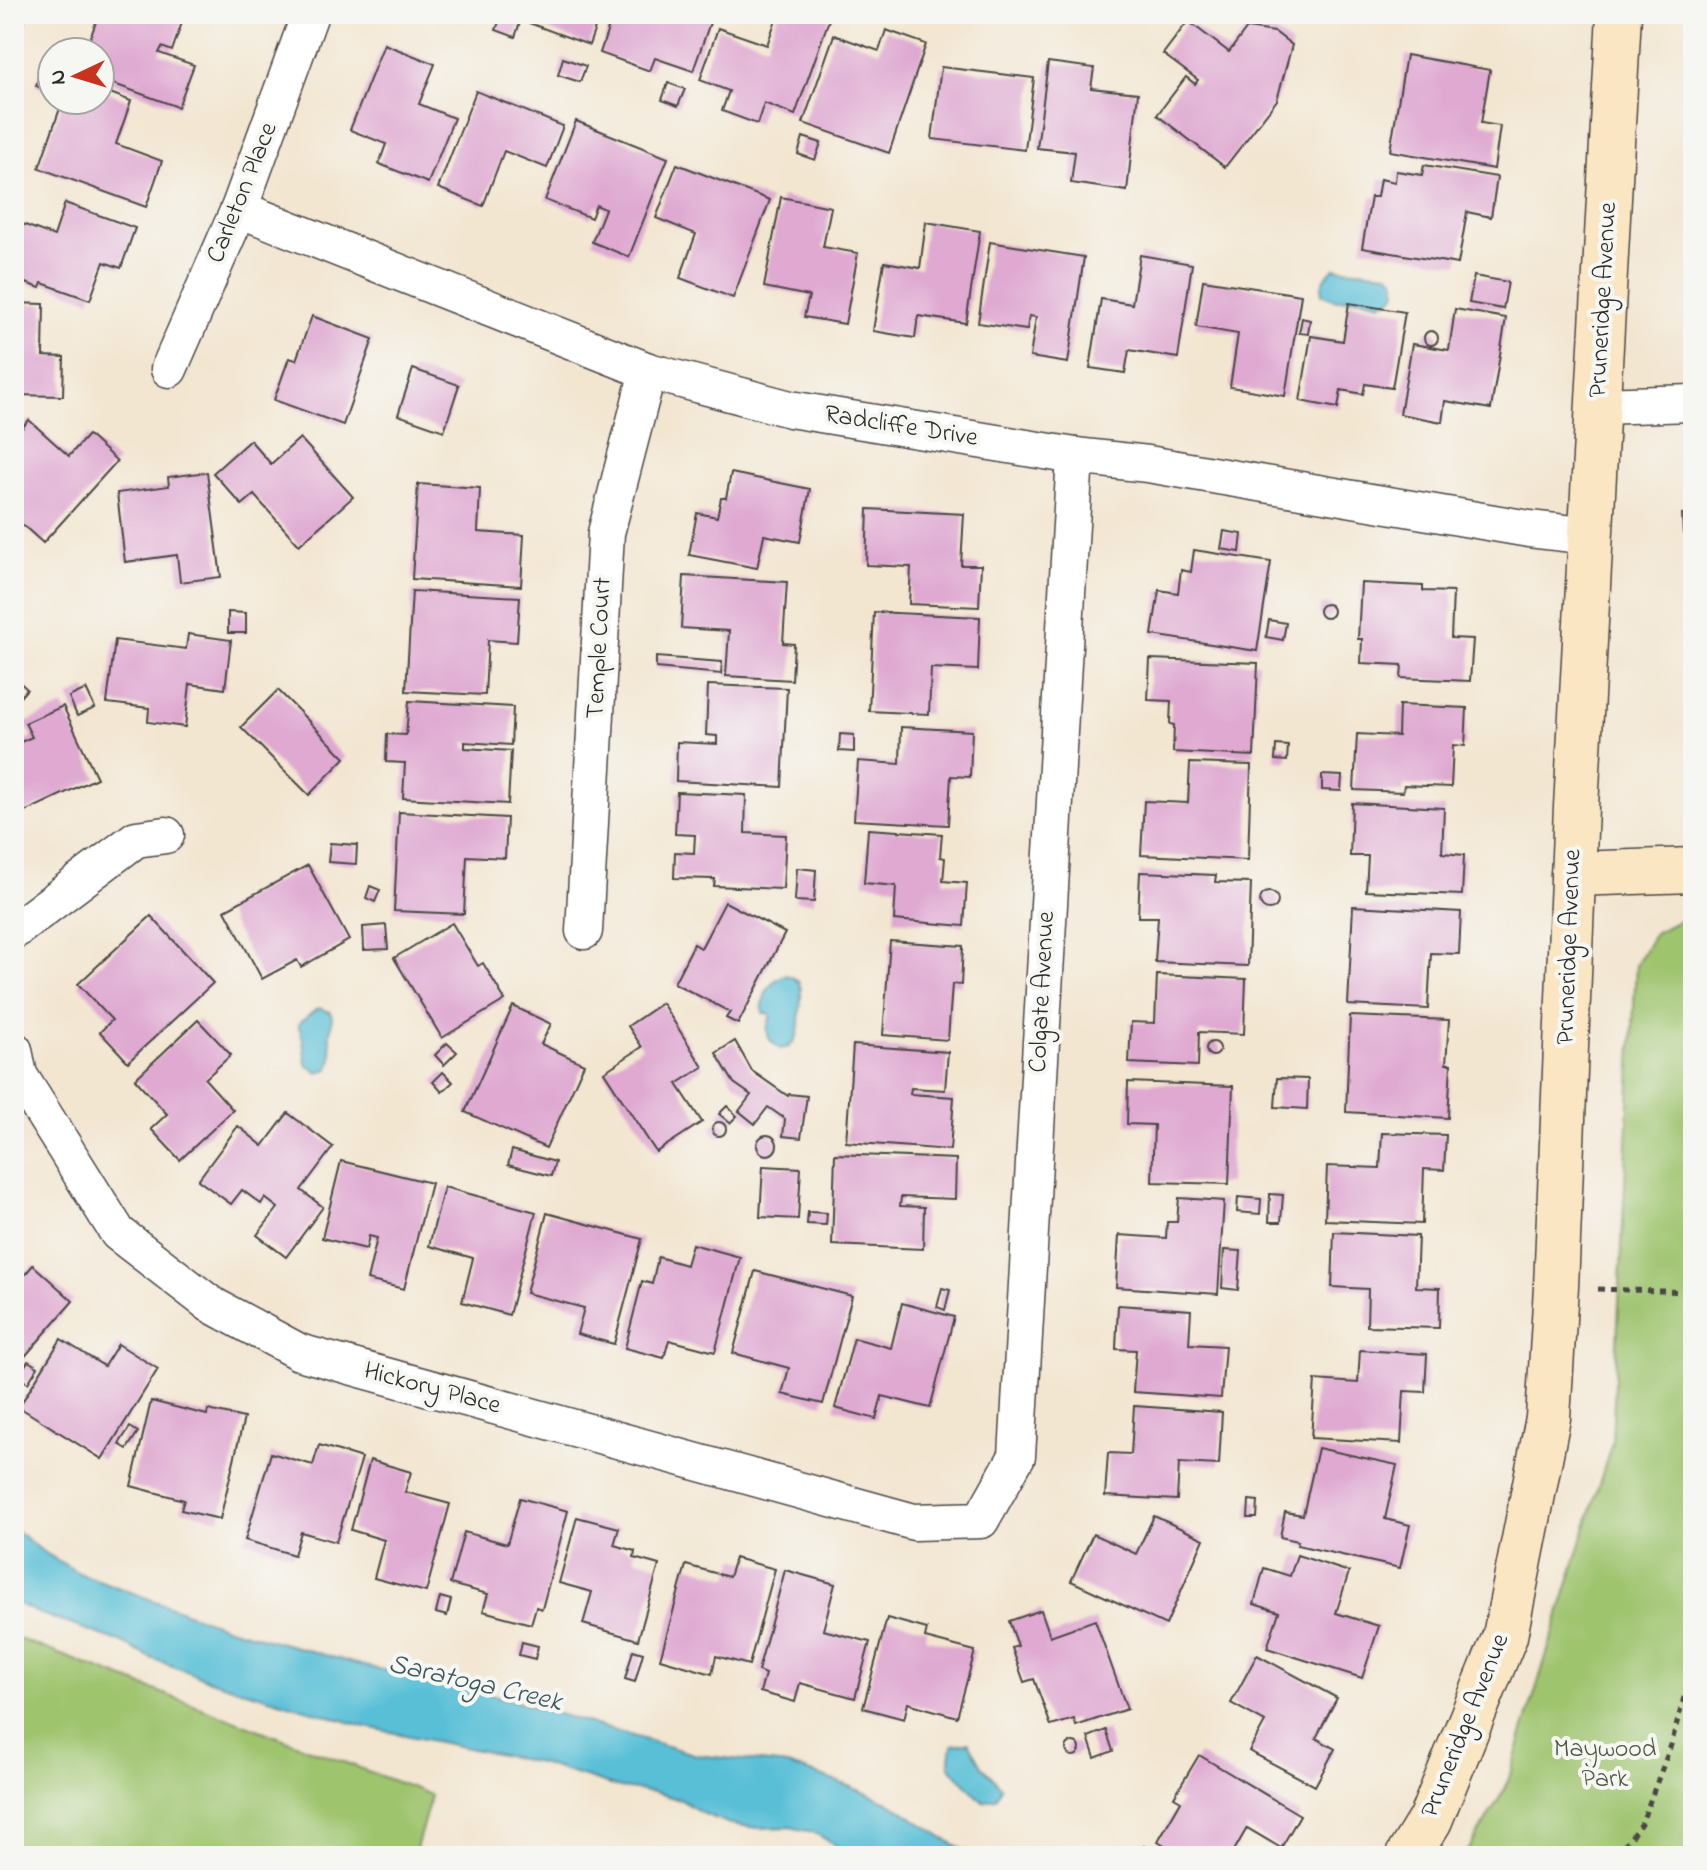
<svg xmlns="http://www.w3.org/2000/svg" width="1707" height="1870" viewBox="0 0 1707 1870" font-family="'Indie Flower',sans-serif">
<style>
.green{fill:#9fc46e;stroke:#65784c;stroke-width:2}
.water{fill:#59bfd7;stroke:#427581;stroke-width:2}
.building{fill:#dfa9d1}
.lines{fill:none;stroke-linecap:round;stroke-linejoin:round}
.street-casing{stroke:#494744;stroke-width:39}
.secondary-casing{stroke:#494744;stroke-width:47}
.path{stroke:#494744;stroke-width:5;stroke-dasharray:6 6;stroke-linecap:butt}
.street{stroke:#fff;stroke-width:36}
.secondary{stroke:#fbe6c4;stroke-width:44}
.labels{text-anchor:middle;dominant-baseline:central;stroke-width:8;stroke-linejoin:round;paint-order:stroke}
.street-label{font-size:26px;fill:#2b2b2b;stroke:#f6f6f2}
.park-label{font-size:26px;fill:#4e593f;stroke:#f6f6f2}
.water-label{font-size:28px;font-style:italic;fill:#39575f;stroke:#f6f6f2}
</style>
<rect width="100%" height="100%" fill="#f6f6f2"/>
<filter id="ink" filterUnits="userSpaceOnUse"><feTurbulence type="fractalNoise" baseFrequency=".0125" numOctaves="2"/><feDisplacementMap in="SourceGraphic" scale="16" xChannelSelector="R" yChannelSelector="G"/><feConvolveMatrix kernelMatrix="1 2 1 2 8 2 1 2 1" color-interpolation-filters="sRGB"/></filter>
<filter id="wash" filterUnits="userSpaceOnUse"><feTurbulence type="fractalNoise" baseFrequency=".006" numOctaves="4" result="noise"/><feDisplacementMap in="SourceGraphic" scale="32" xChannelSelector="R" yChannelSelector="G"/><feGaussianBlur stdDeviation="1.8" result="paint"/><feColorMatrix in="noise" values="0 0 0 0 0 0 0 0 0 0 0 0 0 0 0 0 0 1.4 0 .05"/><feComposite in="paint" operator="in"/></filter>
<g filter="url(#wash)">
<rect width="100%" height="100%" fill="#f3e6d1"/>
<g class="green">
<path d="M1684,918H1693V1856H1465L1506,1787L1612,1442L1636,965L1655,933Z"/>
<path d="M14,1637L431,1795L414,1856H14Z"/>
</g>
<g class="water">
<path d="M1334,268L1389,273L1395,279L1397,292L1390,300L1381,303L1361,298L1334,300L1322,294C1320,285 1327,274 1334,268Z"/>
<path d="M785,975C806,978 801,995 800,1011C798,1027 801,1036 789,1047L780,1049L769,1039L767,1029L771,1015L763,1013C761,997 770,980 785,975Z"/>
<path d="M318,1008L331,1012C334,1022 331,1023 330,1033C328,1047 336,1048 329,1069L318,1073L306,1064L303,1040L298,1024Z"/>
<path d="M14,1529L42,1551L79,1573L228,1628L364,1666L473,1689L697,1755L787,1765L836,1781L888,1802L972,1856H862L846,1851L813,1832L790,1827L757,1828L730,1824L704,1814L681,1800L654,1792L620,1788L539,1763L362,1726L213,1681L151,1658L119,1641L38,1613L14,1602Z"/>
<path d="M969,1742L982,1766L1001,1787L996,1798L983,1802L949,1766L952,1745Z"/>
</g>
<g id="blocks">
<g class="building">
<path d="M14,14H27L14,49Z"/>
<path d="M99,14H185L172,51L162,47L159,53L194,65L178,107L100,79V52H85Z"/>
<path d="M502,14H600L589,45L521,20L515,37L496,30Z"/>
<path d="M613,14H713L693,71L655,58L650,71L600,53Z"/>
<path d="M778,14H831L795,115L764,103L757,124L722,111L729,91L700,80L718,28L767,45Z"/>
<path d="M1188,21L1229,52L1247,28L1275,32L1292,45L1277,100L1225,167L1157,115L1186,77L1195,84L1198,80L1163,54Z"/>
<path d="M886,30L926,44L889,153L803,123L834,35L879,51Z"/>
<path d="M384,44L435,64L419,104L454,118L428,183L379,164L386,144L350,130Z"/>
<path d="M1406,55L1490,70L1481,123L1500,126L1494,169L1390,151Z"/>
<path d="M563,58L586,66L580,82L558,75Z"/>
<path d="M1048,62L1094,68L1091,88L1138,93L1127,191L1071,183L1075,152L1037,148Z"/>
<path d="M43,64L52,67V92L36,86Z"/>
<path d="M941,67L1034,78L1025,150L932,139Z"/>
<path d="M668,83L685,89L678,106L662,100Z"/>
<path d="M100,89L131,101L116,144L162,161L146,207L39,168L63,100H100Z"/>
<path d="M476,91L563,126L547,168L504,151L483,206L438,188Z"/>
<path d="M576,121L668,158L629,257L592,242L605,209L596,205L591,218L545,200Z"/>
<path d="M803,137L821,143L815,160L798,154Z"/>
<path d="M677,164L770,200L733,298L680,278L696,234L656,218Z"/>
<path d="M1424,165L1497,177L1491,217L1467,212L1458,264L1362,248L1371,197H1377L1380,179L1395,182L1396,171L1422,175Z"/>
<path d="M781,197L831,207L823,247L858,253L845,324L804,317L809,296L764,287Z"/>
<path d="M65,203L135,228L121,268L104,262L90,300L42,283L40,288L14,279V241L20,223L54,236Z"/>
<path d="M926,222L980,231L966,323L918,316L915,338L873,331L884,262L920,268Z"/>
<path d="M990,242L1084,257L1068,363L1030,357L1036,317L1029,316L1027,330L978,323Z"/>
<path d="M1140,255L1192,264L1178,358L1129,350L1125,373L1090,368L1101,299L1132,304Z"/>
<path d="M1474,276L1508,282L1503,309L1469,303Z"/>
<path d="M1203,280L1301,295L1285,396L1230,387L1238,334L1196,327Z"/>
<path d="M14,303L44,304L43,356L64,357L63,396L14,395Z"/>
<path d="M1349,303L1405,312L1392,388L1365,384L1363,394L1341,390L1338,408L1300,401L1311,336L1343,341Z"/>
<path d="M1455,309L1506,318L1491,409L1445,401L1442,422L1400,414L1412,344L1449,350Z"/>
<path d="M312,316L373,339L343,425L274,400L289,358L296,360Z"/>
<path d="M1302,318L1310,320L1308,334L1299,333Z"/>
<circle cx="1431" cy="338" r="7"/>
<path d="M413,369L459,385L444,431L398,415Z"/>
<path d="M29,420L69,456L88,435L117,461L43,543L14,517V437Z"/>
<path d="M300,438L353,497L299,545L254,495L242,505L213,473L250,440L271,464Z"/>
<path d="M207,472L221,577L180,582L177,555L125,562L117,493L169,486L168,477Z"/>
<path d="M731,473L810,489L800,542L764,535L757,568L689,555L697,513L717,517L721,498H726Z"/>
<path d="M418,484L480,488L478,532L524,535L521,586L412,579Z"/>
<path d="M868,509L964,514L961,565H981L979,607L909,604L911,567L866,565Z"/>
<path d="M1693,513V533H1683L1682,514Z"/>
<path d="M1224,531L1242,534L1240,552L1221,549Z"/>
<path d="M1194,550L1271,562L1257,651L1152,635L1159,590L1178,593L1181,570L1191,572Z"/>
<path d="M684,576L787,582L783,643L794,644L792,680L726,676L729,631L681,628Z"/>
<path d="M1361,583L1423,586V591L1453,592L1451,638L1473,639L1470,681L1401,678L1402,665L1361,663L1362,639H1358Z"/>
<path d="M412,591L520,597L517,642L488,640L485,695L406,691Z"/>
<circle cx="1326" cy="611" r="7"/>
<path d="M228,612L246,613V633H228Z"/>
<path d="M874,612L980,617L978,670L931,668L929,714L869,711Z"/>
<path d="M1269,620L1286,623L1283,640L1266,637Z"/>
<path d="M188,634L231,640L225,689L190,684L185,727L148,722L149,708L107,703L115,640L186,649Z"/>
<path d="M656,657L722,662L721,674L656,668Z"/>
<path d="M1150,659L1258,663L1254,756L1173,752L1174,725L1170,724L1171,701L1148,700Z"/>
<path d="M14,677L27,689L14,704Z"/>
<path d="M708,685L787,688L782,787L676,781L677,742L717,744V736L706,735Z"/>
<path d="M86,689L95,708L77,716L69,697Z"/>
<path d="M278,690L345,758L309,795L241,727Z"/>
<path d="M409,701L513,707L511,745L465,742V748L511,751L508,804L403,798L405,763L386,762L387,734L406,735Z"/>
<path d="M1399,705L1467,708L1465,746L1453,745L1451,787L1404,785L1403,792L1354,790L1357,734L1398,736Z"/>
<path d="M63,706L97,778L14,817V745L32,737L25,723Z"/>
<path d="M901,727L972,731L970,777L951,776L948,825L854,820L858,761L900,764Z"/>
<path d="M840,734L854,735V752L839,751Z"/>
<path d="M1276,745L1288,746L1287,761L1275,760Z"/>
<path d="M1190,763L1251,765L1248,860L1141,855L1144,801L1188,803Z"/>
<path d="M1322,775L1342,776L1341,791L1322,790Z"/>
<path d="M677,792L746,795L745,833L786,835L783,889L714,886L715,879L674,878L675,852L694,853L695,835L675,834Z"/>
<path d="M1352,803L1444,808L1442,853L1464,855L1462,895L1366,891L1368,856H1350Z"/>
<path d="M399,812L507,818L505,858L467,856L464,914L394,911Z"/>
<path d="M868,829L942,834L940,857L945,858L943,881L967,883L964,926L894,920L896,886L864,883Z"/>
<path d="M330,843L357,845L356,864L328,862Z"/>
<path d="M308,865L349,940L301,967L297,960L262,979L225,910Z"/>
<path d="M797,868L816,870L814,902L795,901Z"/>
<path d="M1140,872L1216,875L1215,882L1251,883L1248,966L1155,962L1158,917H1138Z"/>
<path d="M370,886L380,890L375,902L366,898Z"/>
<circle cx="1269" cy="901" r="9"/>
<path d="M725,902L785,933L738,1024L726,1018L730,1012L674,983L694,944L701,948Z"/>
<path d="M1353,906L1461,912L1459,954L1431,953L1428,1009L1348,1005Z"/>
<path d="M151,916L213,983L128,1062L100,1032L112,1020L78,984Z"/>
<path d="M452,923L478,966L483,963L505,1000L442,1038L394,958Z"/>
<path d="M386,925L388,949L364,950L363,927Z"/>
<path d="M890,941L963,946L961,985L952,984L948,1040L883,1035Z"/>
<path d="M1157,975L1246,979L1244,1034L1199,1032L1198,1066L1129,1063L1131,1022L1155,1023Z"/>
<path d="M662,1003L703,1067L677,1084L702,1122L656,1152L604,1072L642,1047L628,1026Z"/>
<path d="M513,1006L551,1024L541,1044L584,1064L546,1148L465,1112Z"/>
<path d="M1350,1016L1449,1020L1446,1064H1451L1448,1118L1346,1112Z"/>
<path d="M198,1020L231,1055L205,1079L233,1110L180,1160L151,1129L167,1114L135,1079Z"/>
<path d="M735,1041L752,1071L788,1096L789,1094L807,1096L801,1138L783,1136L785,1119L768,1107L755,1124L739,1111L751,1095L734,1083L716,1053Z"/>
<circle cx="1213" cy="1049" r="7"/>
<path d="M447,1043L457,1052L444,1065L435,1055Z"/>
<path d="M853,1045L948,1052L945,1090L911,1088L910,1094L954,1097L950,1150L846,1142Z"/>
<path d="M443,1072L453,1082L442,1092L433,1082Z"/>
<path d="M1277,1078L1308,1079L1307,1109L1275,1107Z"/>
<path d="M1128,1082L1233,1086L1229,1184L1152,1182L1154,1125L1127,1124Z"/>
<path d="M727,1106L737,1116L730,1123L719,1114Z"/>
<path d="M288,1113L333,1147L301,1190L323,1207L286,1257L257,1235L278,1208L265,1198L261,1204L242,1190L231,1204L198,1180L238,1126L263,1146Z"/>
<circle cx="719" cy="1129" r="7"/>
<path d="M1382,1133L1446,1135L1444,1170L1424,1169L1422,1224L1325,1220L1327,1166L1380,1168Z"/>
<circle cx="767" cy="1145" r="10"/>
<path d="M512,1150L555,1162L551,1176L508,1165Z"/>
<path d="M835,1154L956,1159L955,1199L901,1197L900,1206L924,1207L923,1249L832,1245Z"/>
<path d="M341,1161L431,1183L404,1289L367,1280L377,1238L369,1236L366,1249L322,1238Z"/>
<path d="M763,1166L801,1168L798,1219L760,1217Z"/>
<path d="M444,1187L536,1212L509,1315L462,1302L473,1258L429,1246Z"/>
<path d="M1270,1194L1283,1195L1281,1222H1269Z"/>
<path d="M1238,1197L1261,1199L1260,1214L1237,1212Z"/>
<path d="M1179,1198L1224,1201L1218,1294L1116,1287L1119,1235L1166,1238L1167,1222H1177Z"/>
<path d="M808,1212L827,1213L826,1225L807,1224Z"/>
<path d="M547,1213L642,1239L614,1344L577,1334L584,1308L526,1293Z"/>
<path d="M1334,1232L1418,1236L1416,1287L1440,1288L1439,1328L1367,1326L1368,1289L1332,1287Z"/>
<path d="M692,1244L740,1257L715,1352L669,1340L664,1358L625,1348L642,1281L652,1284L658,1257L686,1265Z"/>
<path d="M1224,1250L1241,1251L1238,1290L1222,1288Z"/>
<path d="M33,1265L73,1301L14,1369V1287Z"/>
<path d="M755,1271L852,1296L823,1404L782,1394L789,1368L733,1353Z"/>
<path d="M942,1288L950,1290L945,1310L937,1307Z"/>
<path d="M902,1303L954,1317L930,1408L882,1396L876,1419L835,1408L854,1338L891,1348Z"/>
<path d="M1118,1305L1191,1310L1189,1344L1225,1346L1221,1398L1133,1392L1136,1350L1116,1349Z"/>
<path d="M61,1339L104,1366L118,1344L158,1369L102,1459L19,1407Z"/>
<path d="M1360,1350L1427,1354L1425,1392L1404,1391L1401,1443L1311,1438L1315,1380L1358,1383Z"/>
<path d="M28,1361L38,1367L28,1383L18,1377Z"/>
<path d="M151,1401L207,1415L208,1410L244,1418L220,1519L181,1510L184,1500L131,1486Z"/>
<path d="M1134,1406L1222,1412L1219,1465L1179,1463L1177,1500L1105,1496L1108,1453L1131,1454Z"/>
<path d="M130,1427L138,1432L127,1449L119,1444Z"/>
<path d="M319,1445L362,1458L336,1542L301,1532L294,1555L245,1540L271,1453L313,1465Z"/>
<path d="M1318,1448L1397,1465L1385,1519L1410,1525L1400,1568L1297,1545L1298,1541L1280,1537L1285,1512L1303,1515Z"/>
<path d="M370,1460L411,1472L405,1492L450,1504L426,1592L374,1578L384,1540L351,1530Z"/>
<path d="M520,1498L568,1511L542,1609L536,1607L531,1624L483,1611L488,1594L450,1584L464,1532L507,1544Z"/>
<path d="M1249,1500L1258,1501L1257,1518H1248Z"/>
<path d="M1154,1516L1204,1539L1166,1625L1071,1581L1093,1534L1136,1554Z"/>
<path d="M577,1517L619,1528L614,1545L635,1551L634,1558L659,1565L638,1640L583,1624L592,1592L559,1583Z"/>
<path d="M1297,1555L1349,1572L1336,1613L1379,1626L1362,1678L1267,1648L1279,1612L1254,1604L1264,1568L1290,1576Z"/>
<path d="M735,1558L775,1569L749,1665L716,1656L712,1674L660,1659L686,1565L729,1577Z"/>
<path d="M785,1570L835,1584L823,1630L870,1642L855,1698L800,1683L795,1702L760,1692L765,1674L758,1671Z"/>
<path d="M440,1597L451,1600L447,1616L436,1613Z"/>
<path d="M1041,1610L1050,1636L1095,1620L1127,1709L1076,1726L1074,1719L1051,1726L1034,1679L1024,1682L1012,1648L1018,1646L1009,1621Z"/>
<path d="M887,1618L927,1629L925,1638L975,1651L957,1717L908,1703L904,1719L863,1708Z"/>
<path d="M522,1642L538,1646L535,1659L519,1655Z"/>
<path d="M633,1650L643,1653L635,1682L625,1679Z"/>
<path d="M1257,1655L1337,1698L1316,1738L1335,1749L1315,1786L1249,1751L1265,1722L1231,1703Z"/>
<path d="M1106,1730L1113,1751L1095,1758L1088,1737Z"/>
<circle cx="1073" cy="1749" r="7"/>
<path d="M1199,1755L1300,1815L1281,1848L1247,1828L1231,1856H1182L1158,1841L1181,1801L1174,1797Z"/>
<path d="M1144,1846L1160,1856H1139Z"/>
</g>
</g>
</g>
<g filter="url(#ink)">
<use href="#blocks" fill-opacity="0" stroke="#494744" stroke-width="2"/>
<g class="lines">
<g class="street-casing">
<g id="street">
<path d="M239,209L648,371L790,409L1075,456L1148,464L1529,529L1591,536"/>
<path d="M169,369L239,209L310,14"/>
<path d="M1598,406L1693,403"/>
<path d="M14,931L136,839L166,835"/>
<path d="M584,931L606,533L648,371"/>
<path d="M14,1050L19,1075L118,1233L210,1304L299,1352L914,1522L981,1520L1017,1456L1075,456"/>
</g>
</g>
<g class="secondary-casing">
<g id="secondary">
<path d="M1573,874L1693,870"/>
<path d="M1408,1856L1430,1820L1505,1636L1548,1418L1556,1287L1576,807L1619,14"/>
</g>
</g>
<g class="path">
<path d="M1598,1289L1693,1292"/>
<path d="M1617,1856L1642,1822L1671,1745L1693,1664"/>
</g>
<use href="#street" class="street"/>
<use href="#secondary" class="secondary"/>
</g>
</g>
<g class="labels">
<g class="street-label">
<text transform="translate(243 193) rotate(-68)">Carleton Place</text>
<text transform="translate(1604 300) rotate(-87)">Pruneridge Avenue</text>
<text transform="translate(901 427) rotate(9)">Radcliffe Drive</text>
<text transform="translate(600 648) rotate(-87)">Temple Court</text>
<text transform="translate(1570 947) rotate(-88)">Pruneridge Avenue</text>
<text transform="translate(1043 992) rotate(-87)">Colgate Avenue</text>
<text transform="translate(432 1389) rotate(15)">Hickory Place</text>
<text transform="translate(1466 1726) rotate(-68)">Pruneridge Avenue</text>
</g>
<g class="park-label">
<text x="1605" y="1750">Maywood<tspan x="1605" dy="30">Park</tspan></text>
</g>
<g class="water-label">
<text transform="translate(475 1684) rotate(13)">Saratoga Creek</text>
</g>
</g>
<rect width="1707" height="1870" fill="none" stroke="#f6f6f2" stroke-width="48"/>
<g transform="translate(76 76) rotate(266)"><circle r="38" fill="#f6f6f2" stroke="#a5a5a2" stroke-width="2"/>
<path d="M0-6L14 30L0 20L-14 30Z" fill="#c8321e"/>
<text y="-12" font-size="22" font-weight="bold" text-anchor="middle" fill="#2b2b2b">N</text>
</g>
</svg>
